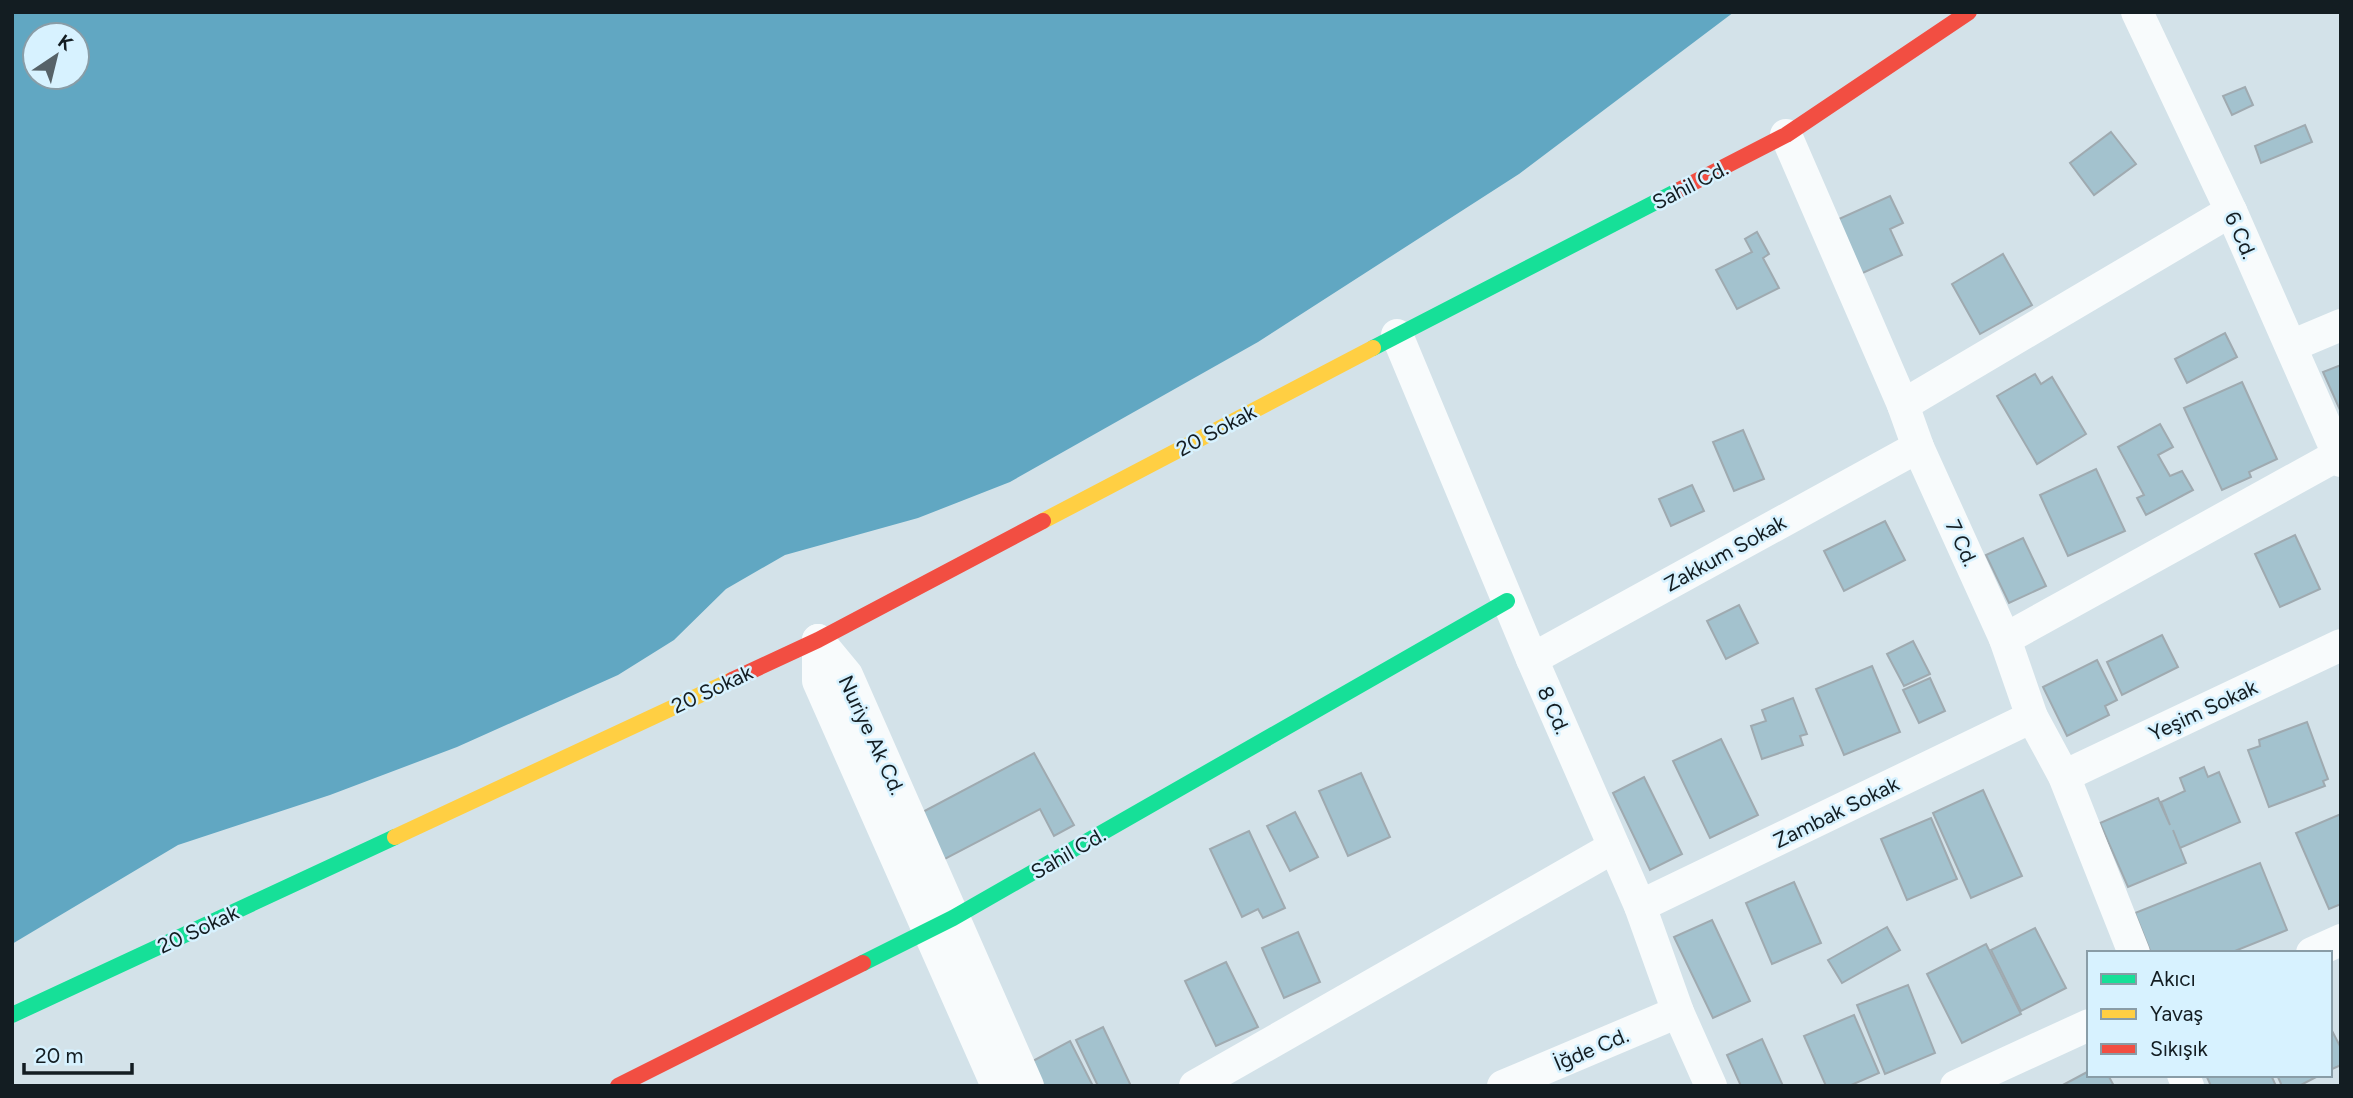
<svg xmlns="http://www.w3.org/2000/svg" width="2353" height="1098" viewBox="0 0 2353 1098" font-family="Figtree,sans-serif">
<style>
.water{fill:#61a7c2;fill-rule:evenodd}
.building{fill:#a3c2ce;stroke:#9faab0;stroke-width:2}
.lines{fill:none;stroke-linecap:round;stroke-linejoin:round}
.street{stroke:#f8fbfc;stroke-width:32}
.fast{stroke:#16e098;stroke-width:16}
.slow{stroke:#ffcf43;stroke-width:16}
.jam{stroke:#f24e42;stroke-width:16}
.labels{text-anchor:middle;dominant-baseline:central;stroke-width:5;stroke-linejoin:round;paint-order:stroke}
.street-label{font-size:21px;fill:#131d22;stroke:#d7f2ff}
</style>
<rect width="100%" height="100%" fill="#d3e2e9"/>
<path class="water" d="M12,12H1734L1519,174L1258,342L1010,482L918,518L785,555L726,589L674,640L618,675L457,747L330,795L178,845L12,944ZM35,35H77V77H35Z"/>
<g class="building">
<path d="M2245,87L2253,105L2232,115L2223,96Z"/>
<path d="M2305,125L2312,142L2261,163L2255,146Z"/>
<path d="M2111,132L2136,164L2094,195L2070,163Z"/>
<path d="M1890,196L1903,223L1890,229L1902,255L1854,277L1830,223Z"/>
<path d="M1757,232L1769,254L1763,258L1779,288L1737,309L1716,270L1752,252L1745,239Z"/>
<path d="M2003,254L2032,305L1980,334L1952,284Z"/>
<path d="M2225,333L2237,357L2187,383L2175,359Z"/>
<path d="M2341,365V410H2340L2323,372Z"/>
<path d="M2035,374L2041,384L2052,377L2086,434L2037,464L1997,396Z"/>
<path d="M2242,382L2277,459L2249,472L2251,477L2222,490L2184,408Z"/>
<path d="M2160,424L2173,447L2158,455L2170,476L2182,471L2193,490L2146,515L2137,498L2144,495L2118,447Z"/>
<path d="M1743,430L1764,479L1734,491L1713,442Z"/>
<path d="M2096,469L2125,531L2068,556L2040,495Z"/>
<path d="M1692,485L1704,511L1671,526L1659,499Z"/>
<path d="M1885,521L1905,560L1844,591L1824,551Z"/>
<path d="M2295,535L2320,589L2280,607L2255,554Z"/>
<path d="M2023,538L2046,586L2009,603L1986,555Z"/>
<path d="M1739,605L1758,643L1726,659L1707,621Z"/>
<path d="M2162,635L2178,667L2122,695L2107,662Z"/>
<path d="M1913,641L1930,674L1904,686L1887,654Z"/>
<path d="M2097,660L2117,700L2105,706L2109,715L2067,736L2043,687Z"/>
<path d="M1872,666L1900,732L1844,755L1816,689Z"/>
<path d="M1930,678L1945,711L1919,723L1903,690Z"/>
<path d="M1793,698L1807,734L1800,736L1803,745L1762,759L1751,726L1766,721L1762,710Z"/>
<path d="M2307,722L2328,779L2323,781L2325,786L2269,807L2248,750L2260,746L2259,740Z"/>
<path d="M1721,739L1758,815L1710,838L1673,761Z"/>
<path d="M1034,753L1074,825L1054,836L1040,809L941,861L917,815Z"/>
<path d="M2204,767L2208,777L2219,772L2240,822L2180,848L2173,830L2186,863L2128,887L2100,823L2158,798L2170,825L2161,802L2185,791L2180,778Z"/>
<path d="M1361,773L1390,837L1348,856L1319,791Z"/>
<path d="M1644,777L1682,854L1650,870L1613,793Z"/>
<path d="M1983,790L2022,876L1971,898L1933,813Z"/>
<path d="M1295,812L1318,857L1290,871L1267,826Z"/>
<path d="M2341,814V904L2329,909L2296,833Z"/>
<path d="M1931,818L1957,879L1907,900L1881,839Z"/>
<path d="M1249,831L1285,908L1263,918L1258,909L1242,917L1210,849Z"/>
<path d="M2260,863L2287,930L2230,953H2151L2135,913Z"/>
<path d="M1794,882L1821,943L1772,964L1746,903Z"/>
<path d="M1712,920L1750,1001L1713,1018L1674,937Z"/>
<path d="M1887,927L1900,950L1842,983L1828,960Z"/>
<path d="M2035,928L2066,988L2021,1011L1991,950Z"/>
<path d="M1298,932L1320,982L1284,998L1262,948Z"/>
<path d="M1986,944L2021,1014L1962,1043L1927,974Z"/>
<path d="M1226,962L1258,1027L1216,1046L1185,981Z"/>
<path d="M1908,985L1935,1053L1885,1074L1857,1005Z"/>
<path d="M1854,1015L1879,1073L1849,1086H1826L1804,1036Z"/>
<path d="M1103,1027L1131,1086H1098L1076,1040Z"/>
<path d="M2330,1027L2341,1048V1065L2330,1070Z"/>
<path d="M1762,1039L1783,1086H1741L1727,1055Z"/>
<path d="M1070,1041L1093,1086H1044L1031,1062Z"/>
<path d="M2089,1071V1075H2108L2114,1086H2061Z"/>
<path d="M2206,1075H2271L2276,1086H2211Z"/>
<path d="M2277,1075H2320L2299,1086H2282Z"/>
</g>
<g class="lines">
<g class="street">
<path d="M2137,12L2231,211L2341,461"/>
<path d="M1786,135L1903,405L1918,447L2005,639L2032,717L2064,776L2134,953"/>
<path d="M1397,335L1532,659L1640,906L1678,1012L1711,1086"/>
<path d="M2291,346L2341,325"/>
<path d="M1903,405L2231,211"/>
<path d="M2005,639L2338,455"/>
<path d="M818,640L847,675L1028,1086"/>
<path d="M818,640V681L997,1086"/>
<path d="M1532,659L1918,447"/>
<path d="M2064,776L2341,645"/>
<path d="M1640,906L2032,717"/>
<path d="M2312,953L2341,940"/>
<path d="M2183,1075L2188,1086"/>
<path d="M1195,1086L1614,847"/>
<path d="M1503,1086L1678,1012"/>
<path d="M1956,1086L2089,1025"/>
</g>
<g class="fast">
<path d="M1373,348L1679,190"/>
<path d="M863,963L953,918L1507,601"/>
<path d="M12,1015L395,837"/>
</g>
<g class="slow">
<path d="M1043,521L1373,348"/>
<path d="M395,837L732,680"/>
</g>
<g class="jam">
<path d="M1679,190L1786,135L1969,12"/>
<path d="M732,680L818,640L1043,521"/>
<path d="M618,1086L863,963"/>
</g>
</g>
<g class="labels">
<g class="street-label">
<text transform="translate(1690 185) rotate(-27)">Sahil Cd.</text>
<text transform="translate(2241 235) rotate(66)">6 Cd.</text>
<text transform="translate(1216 430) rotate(-28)">20 Sokak</text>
<text transform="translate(1962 543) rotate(65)">7 Cd.</text>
<text transform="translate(1725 553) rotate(-29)">Zakkum Sokak</text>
<text transform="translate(712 689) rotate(-25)">20 Sokak</text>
<text transform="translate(1554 710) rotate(66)">8 Cd.</text>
<text transform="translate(2203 710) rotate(-25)">Yeşim Sokak</text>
<text transform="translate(872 735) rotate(65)">Nuriye Ak Cd.</text>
<text transform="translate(1836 812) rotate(-26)">Zambak Sokak</text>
<text transform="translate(1068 853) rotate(-30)">Sahil Cd.</text>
<text transform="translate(198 929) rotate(-25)">20 Sokak</text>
<text transform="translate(1591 1049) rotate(-23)">İğde Cd.</text>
</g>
</g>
<rect width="2353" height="1098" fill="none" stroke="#131d22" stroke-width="28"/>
<rect x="2087" y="951" width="245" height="126" fill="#d7f2ff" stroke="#899da7" stroke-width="2"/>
<rect x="2101" y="974" width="35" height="10" fill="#16e098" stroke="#899da7" stroke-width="2"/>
<text x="2150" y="986" font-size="21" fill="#131d22">Akıcı</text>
<rect x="2101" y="1009" width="35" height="10" fill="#ffcf43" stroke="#899da7" stroke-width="2"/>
<text x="2150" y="1021" font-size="21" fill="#131d22">Yavaş</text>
<rect x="2101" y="1044" width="35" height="10" fill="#f24e42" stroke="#899da7" stroke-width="2"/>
<text x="2150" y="1056" font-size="21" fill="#131d22">Sıkışık</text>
<g transform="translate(56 56) rotate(35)"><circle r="33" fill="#d7f2ff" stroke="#899da7" stroke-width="2"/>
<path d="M0-5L12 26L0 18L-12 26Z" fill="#566268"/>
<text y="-10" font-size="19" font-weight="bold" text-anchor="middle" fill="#131d22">K</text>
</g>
<path d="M24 1063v10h108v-10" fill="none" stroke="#131d22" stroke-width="3.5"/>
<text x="35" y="1063" font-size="21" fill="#131d22" stroke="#d7f2ff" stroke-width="5" paint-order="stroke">20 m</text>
</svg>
